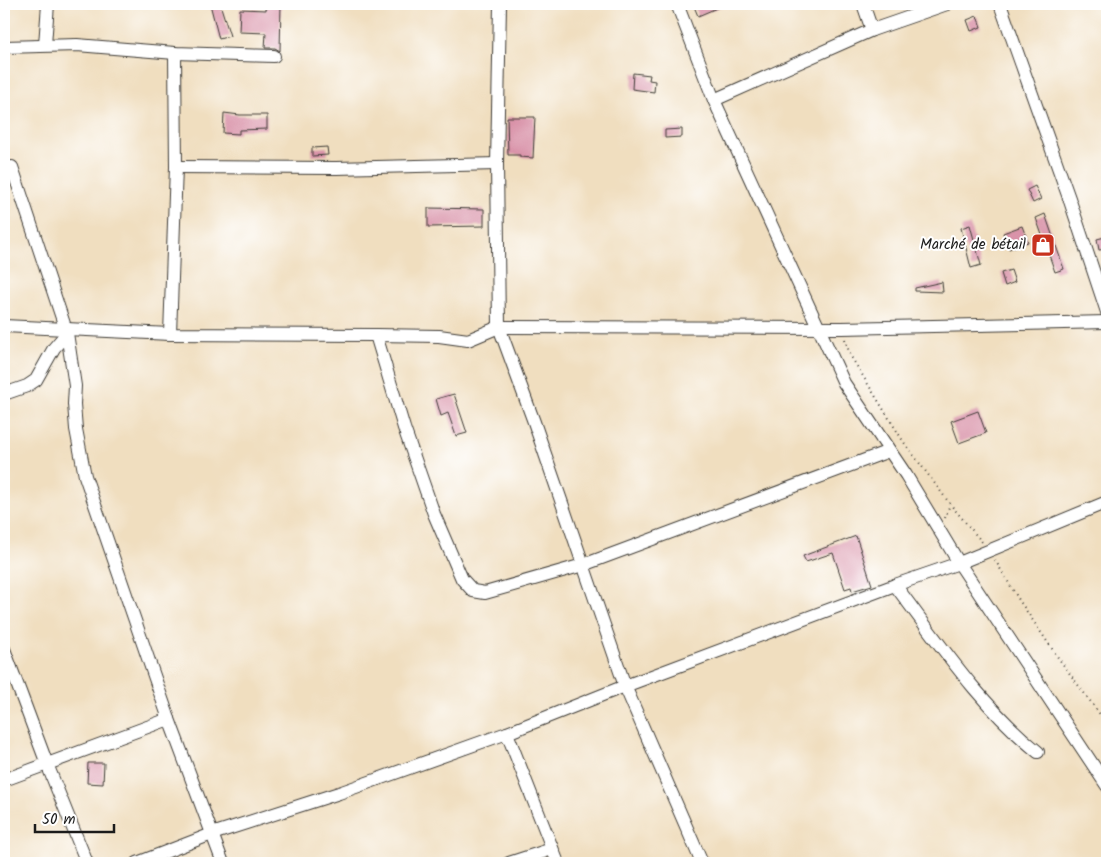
<svg xmlns="http://www.w3.org/2000/svg" width="1111" height="867" viewBox="0 0 1111 867" font-family="Kalam,sans-serif">
<style>
.building{fill:#d993a9}
.lines{fill:none;stroke-linecap:round;stroke-linejoin:round}
.street-casing{stroke:#3c3934;stroke-width:14}
.path{stroke:#3c3934;stroke-width:2;stroke-dasharray:1 4;stroke-linecap:butt}
.street{stroke:#fff;stroke-width:12}
.labels{text-anchor:middle;dominant-baseline:central;stroke-width:4;stroke-linejoin:round;paint-order:stroke}
.poi-label{font-size:15px;fill:#1c1c1c;stroke:#fff;text-anchor:end}
</style>
<rect width="100%" height="100%" fill="#fff"/>
<filter id="ink" filterUnits="userSpaceOnUse"><feTurbulence type="fractalNoise" baseFrequency=".02" numOctaves="2"/><feDisplacementMap in="SourceGraphic" scale="10" xChannelSelector="R" yChannelSelector="G"/><feConvolveMatrix kernelMatrix="1 2 1 2 8 2 1 2 1" color-interpolation-filters="sRGB"/></filter>
<filter id="wash" filterUnits="userSpaceOnUse"><feTurbulence type="fractalNoise" baseFrequency=".0096" numOctaves="4" result="noise"/><feDisplacementMap in="SourceGraphic" scale="20" xChannelSelector="R" yChannelSelector="G"/><feGaussianBlur stdDeviation="1.12" result="paint"/><feColorMatrix in="noise" values="0 0 0 0 0 0 0 0 0 0 0 0 0 0 0 0 0 1.4 0 .05"/><feComposite in="paint" operator="in"/></filter>
<g filter="url(#wash)">
<rect width="100%" height="100%" fill="#f0debf"/>
<g id="blocks">
<g class="building">
<path d="M210,4H220L230,36L219,39Z"/>
<path d="M266,4H281L280,51L275,48H265L266,33L239,32L240,9L266,10Z"/>
<path d="M693,4H726L698,16Z"/>
<path d="M977,16L981,27L971,31L967,20Z"/>
<path d="M633,73L650,75L649,80L655,81L654,92L632,89Z"/>
<path d="M224,113L240,115H267V129L239,130V134L223,133Z"/>
<path d="M507,117H535L533,158L520,157V155H508Z"/>
<path d="M682,129V137L665,138V130Z"/>
<path d="M327,147L328,155L312,156V148Z"/>
<path d="M1035,186L1041,199L1033,203L1027,190Z"/>
<path d="M428,208L484,209V226L428,227Z"/>
<path d="M1045,214L1064,269L1055,272L1036,218Z"/>
<path d="M970,225L981,265L971,268L961,228Z"/>
<path d="M1022,226L1028,242L1009,249L1003,233Z"/>
<path d="M1105,237L1107,249L1099,250L1097,239Z"/>
<path d="M1011,270L1015,282L1005,286L1001,273Z"/>
<path d="M942,282L943,292L915,291V288Z"/>
<path d="M454,394L467,433L456,436L448,413L441,416L436,399Z"/>
<path d="M978,411L986,433L959,443L951,421Z"/>
<path d="M856,536L872,585L852,591L851,587L845,589L833,553L806,562L803,556Z"/>
<path d="M88,763H104L103,784L87,783Z"/>
</g>
</g>
</g>
<g filter="url(#ink)">
<use href="#blocks" fill-opacity="0" stroke="#3c3934" stroke-width="1"/>
<g class="lines">
<g class="street-casing">
<g id="street">
<path d="M500,4L497,164L499,327L534,422L625,686L702,863"/>
<path d="M677,4L714,100L844,383L906,475L959,563L1107,786"/>
<path d="M863,4L872,30"/>
<path d="M1000,4L1069,198L1107,312"/>
<path d="M45,45L48,4"/>
<path d="M4,47L77,45L175,53L274,56"/>
<path d="M714,100L872,30L947,4"/>
<path d="M12,167L67,333L75,386L74,404L76,429L85,476L169,719L223,863"/>
<path d="M176,167L336,168L497,164"/>
<path d="M4,326L170,334L376,335L439,336L468,340L499,327L842,328L1107,322"/>
<path d="M170,334L176,167L175,53"/>
<path d="M376,335L404,428L434,514L462,579L473,591L485,593L583,565L889,451"/>
<path d="M4,394L27,386L36,380L54,348L67,333"/>
<path d="M895,585C939,643 981,706 1038,752"/>
<path d="M4,649L47,764L87,863"/>
<path d="M507,733L558,863"/>
<path d="M4,780L169,719"/>
<path d="M137,863L212,834L339,793L507,733L625,686L895,585L959,563L1107,502"/>
<path d="M509,863L552,849"/>
</g>
</g>
<g class="path">
<path d="M845,339L850,355L903,441L950,504L982,542"/>
<path d="M945,518L950,504"/>
<path d="M995,560L1019,600L1059,659L1107,724"/>
</g>
<use href="#street" class="street"/>
</g>
</g>
<defs>
<g id="shop-square" transform="scale(1.25)"><rect x="-9" y="-9" width="18" height="18" rx="4" fill="#c8321e" stroke="#fff"/><path d="M-5-2.5h2.3a2.7 3.5 0 0 1 5.4 0H5L5.5 6h-11ZM-1.5-2.5h3a1.5 2.3 0 0 0-3 0Z" fill="#fff"/></g>
</defs>
<g fill-rule="evenodd">
<use href="#shop-square" x="1043" y="245"/>
</g>
<g class="labels">
<g class="poi-label">
<text x="1026" y="245">Marché de bétail</text>
</g>
</g>
<rect width="1111" height="867" fill="none" stroke="#fff" stroke-width="20"/>
<path d="M35 824v8h79v-8" fill="none" stroke="#1c1c1c" stroke-width="2.5"/>
<text x="42" y="824" font-size="15" fill="#1c1c1c" stroke="#ffffff" stroke-width="4" paint-order="stroke">50 m</text>
</svg>
